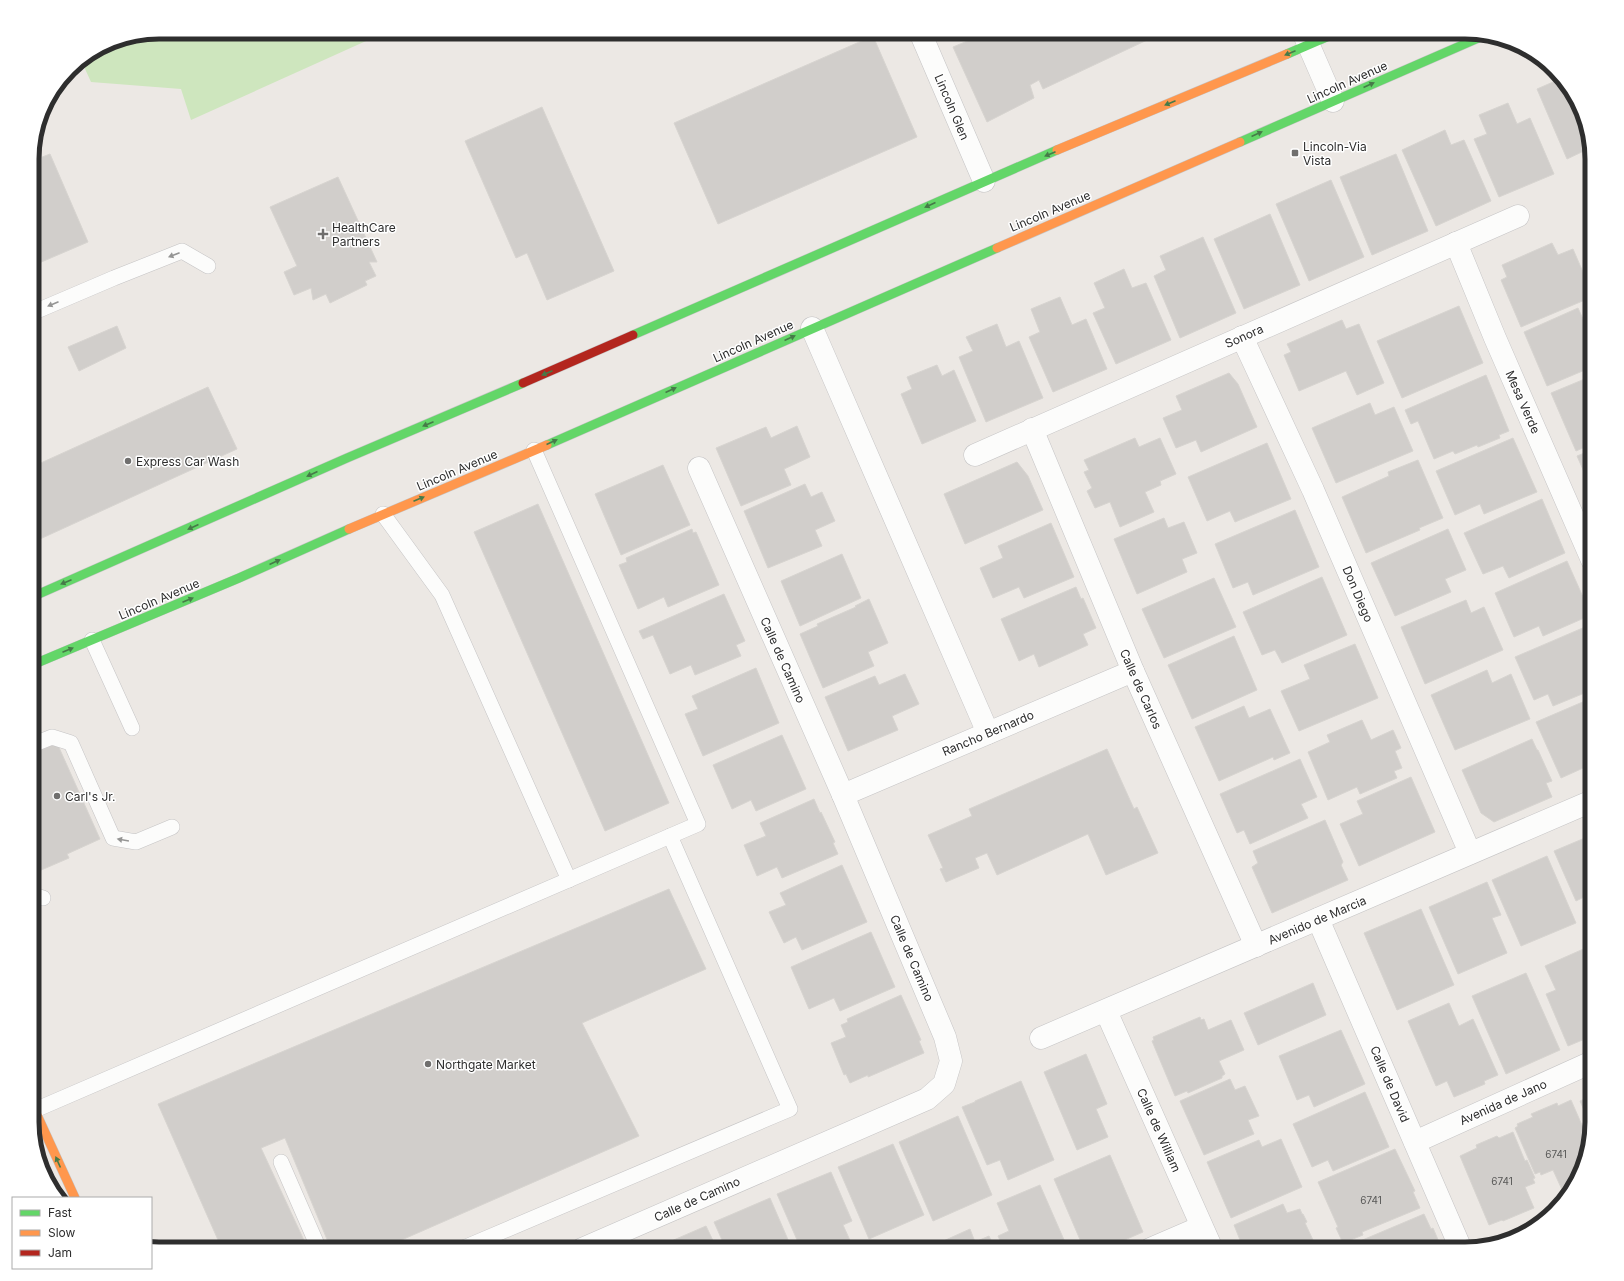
<svg xmlns="http://www.w3.org/2000/svg" width="1624" height="1281" viewBox="0 0 1624 1281" font-family="Inter,sans-serif">
<style>
.green{fill:#cee6be}
.building{fill:#d1cecb;stroke:#d7d4d0}
.lines{fill:none;stroke-linecap:round;stroke-linejoin:round}
.lane-casing{stroke:#c5c4c5;stroke-width:16}
.street-casing{stroke:#c5c4c5;stroke-width:23}
.fast-casing{stroke:#c5c4c5;stroke-width:10}
.slow-casing{stroke:#c5c4c5;stroke-width:10}
.jam-casing{stroke:#c5c4c5;stroke-width:10}
.lane{stroke:#fcfcfb;stroke-width:15}
.street{stroke:#fcfcfb;stroke-width:22}
.fast{stroke:#63d668;stroke-width:9}
.slow{stroke:#ff974d;stroke-width:9}
.jam{stroke:#b3261e;stroke-width:9}
.oneway{fill:#467a48}
.oneway2{fill:#959594}
.poi-dot{fill:#706f6e;stroke:#fff;stroke-width:1.5}
.labels{text-anchor:middle;dominant-baseline:central;stroke-width:3;stroke-linejoin:round;paint-order:stroke}
.number-label{font-size:10px;fill:#585857}
.street-label{font-size:12px;fill:#2e2e2e;stroke:#fff}
.poi-label{font-size:12px;fill:#2e2e2e;stroke:#fff;text-anchor:start}
.rim{fill:none;stroke:#2e2e2e;stroke-width:5}
</style>
<rect width="100%" height="100%" fill="#ece8e4"/>
<path class="green" d="M159,32H386L191,120L181,89L91,82L81,60L111,42Z"/>
<g class="building">
<path d="M989,32H1164L1043,89L1039,80L1030,85L1034,98L987,122L953,47Z"/>
<path d="M873,36L917,137L718,224L674,123Z"/>
<path d="M1560,79L1579,103L1588,144H1586L1588,149L1567,159L1537,89Z"/>
<path d="M1508,103L1517,124L1530,118L1554,174L1499,197L1474,139L1487,134L1479,115Z"/>
<path d="M542,107L614,271L547,300L527,253L516,258L465,141Z"/>
<path d="M1445,130L1451,145L1464,140L1491,201L1436,226L1402,150Z"/>
<path d="M50,154L88,242L32,266V161Z"/>
<path d="M1396,154L1428,231L1372,255L1340,177Z"/>
<path d="M338,177L377,262H369L376,276L365,281L367,285L330,303L326,294L313,300L311,288L294,295L284,272L297,266L270,207Z"/>
<path d="M1331,180L1364,257L1309,281L1276,204Z"/>
<path d="M1270,214L1300,285L1244,309L1214,239Z"/>
<path d="M1203,237L1236,313L1180,338L1154,276L1166,270L1160,256Z"/>
<path d="M1552,243L1558,255L1573,249L1592,293V297L1521,327L1501,280L1507,277L1502,265Z"/>
<path d="M1124,269L1132,288L1146,283L1171,340L1116,364L1093,313L1105,308L1094,283Z"/>
<path d="M1060,297L1072,325L1086,319L1107,369L1053,392L1029,337L1040,332L1031,309Z"/>
<path d="M1459,306L1483,363L1402,398L1377,341Z"/>
<path d="M1578,308L1583,319L1592,315V367L1547,386L1524,332Z"/>
<path d="M1342,320L1346,329L1359,324L1384,383L1357,395L1346,371L1299,391L1284,355L1291,352L1287,344Z"/>
<path d="M997,324L1006,347L1019,341L1043,398L986,422L959,357L973,351L966,337Z"/>
<path d="M117,326L126,348L79,371L68,347Z"/>
<path d="M937,365L942,376L954,370L976,421L922,444L901,394L912,389L907,377Z"/>
<path d="M1229,373L1238,384L1257,427L1201,452L1196,440L1176,448L1163,418L1182,410L1176,396Z"/>
<path d="M1486,375L1509,431L1499,435L1500,438L1478,447L1477,445L1455,454L1453,451L1434,459L1418,421L1411,424L1405,410Z"/>
<path d="M1592,376V444L1576,451L1551,393Z"/>
<path d="M208,387L237,449L40,539L37,532L32,534V467Z"/>
<path d="M1370,403L1375,415L1394,407L1413,451L1336,483L1312,428Z"/>
<path d="M797,426L810,457L784,469L791,485L741,506L716,448L766,427L771,438Z"/>
<path d="M1135,438L1139,447L1160,438L1176,474L1160,481L1161,485L1145,492L1154,512L1120,527L1110,502L1095,508L1087,491L1092,488L1084,472L1089,470L1084,460Z"/>
<path d="M1513,438L1537,492L1484,514L1480,504L1455,515L1436,471Z"/>
<path d="M1267,443L1291,499L1235,522L1230,511L1207,521L1188,477Z"/>
<path d="M1592,450V490L1577,456Z"/>
<path d="M1418,460L1443,518L1419,528L1420,530L1366,553L1342,497L1389,476L1388,472Z"/>
<path d="M1017,462L1028,476L1043,510L965,544L944,494Z"/>
<path d="M663,465L690,525L621,555L595,494Z"/>
<path d="M805,484L811,497L822,492L835,521L815,530L822,546L768,568L744,511Z"/>
<path d="M1542,499L1565,553L1509,578L1503,566L1483,574L1464,533Z"/>
<path d="M538,504L669,803L605,831L474,532Z"/>
<path d="M1295,510L1319,567L1253,595L1248,582L1233,588L1215,544Z"/>
<path d="M1164,518L1168,528L1184,522L1197,553L1182,559L1187,572L1137,594L1114,539Z"/>
<path d="M1051,523L1074,577L1024,598L1019,587L993,598L980,568L1003,558L998,546Z"/>
<path d="M692,529L693,533L696,532L719,585L668,607L664,597L638,609L619,565L627,562L626,558Z"/>
<path d="M1448,529L1466,570L1445,579L1451,592L1395,616L1371,563Z"/>
<path d="M842,554L861,598L800,626L781,581Z"/>
<path d="M1567,561L1591,615L1543,636L1539,626L1514,637L1495,593Z"/>
<path d="M1322,577L1347,635L1282,663L1275,650L1262,655L1243,612Z"/>
<path d="M1214,578L1236,627L1164,658L1142,609Z"/>
<path d="M1076,587L1081,599L1083,598L1096,628L1083,634L1088,645L1039,667L1034,654L1019,661L1001,619Z"/>
<path d="M724,594L745,641L736,645L741,656L695,675L691,665L670,674L653,635L643,639L639,631Z"/>
<path d="M869,599L888,643L868,652L874,666L823,688L800,634L818,626L817,624L856,607L855,606Z"/>
<path d="M1466,600L1471,613L1484,607L1503,650L1425,684L1401,627Z"/>
<path d="M1592,624V688L1586,691L1587,692L1553,706L1548,694L1534,700L1515,657Z"/>
<path d="M1234,636L1257,690L1192,719L1168,665Z"/>
<path d="M1355,644L1378,698L1299,731L1281,691L1310,679L1304,665Z"/>
<path d="M756,668L779,723L703,756L685,714L698,709L692,696Z"/>
<path d="M1487,670L1492,683L1511,674L1530,719L1455,750L1431,695Z"/>
<path d="M905,674L919,704L892,716L898,730L848,751L825,697L875,676L879,685Z"/>
<path d="M1592,698V764L1561,778L1536,722Z"/>
<path d="M1244,706L1249,718L1270,709L1290,753L1274,760L1273,757L1219,781L1195,727Z"/>
<path d="M1362,720L1371,740L1393,730L1401,748L1395,751L1402,768L1394,771L1397,778L1360,794L1357,787L1328,800L1308,752L1330,742L1327,735Z"/>
<path d="M782,735L806,789L756,811L751,800L732,809L713,765Z"/>
<path d="M1532,739L1537,750H1538L1552,781L1546,783L1552,797L1494,822L1481,813L1462,770Z"/>
<path d="M57,743L100,839L67,854L69,858L32,874V754Z"/>
<path d="M1107,749L1134,809L1137,807L1158,853L1106,875L1088,834L997,875L987,853L975,858L979,868L946,882L940,869L943,868L928,835L972,816L969,809Z"/>
<path d="M1300,759L1317,797L1301,804L1308,818L1250,844L1244,830L1237,833L1220,794Z"/>
<path d="M1411,777L1435,832L1359,866L1340,824L1363,814L1357,801Z"/>
<path d="M814,799L820,813L821,812L835,842L833,843L838,854L782,878L777,867L757,876L744,845L766,836L760,823Z"/>
<path d="M1325,820L1343,862L1341,865L1348,880L1272,913L1252,867L1258,863L1253,851Z"/>
<path d="M1592,835V904L1588,895L1576,901L1554,851Z"/>
<path d="M1547,856L1576,923L1521,946L1492,880Z"/>
<path d="M842,865L867,922L802,950L796,937L784,943L769,912L786,905L780,893Z"/>
<path d="M1487,882L1501,915L1492,918L1507,953L1458,974L1429,907Z"/>
<path d="M669,889L706,969L582,1023L639,1136L381,1249H331L285,1138L261,1148L308,1249H222L158,1104Z"/>
<path d="M1421,909L1454,985L1397,1010L1364,933Z"/>
<path d="M871,932L895,987L840,1011L834,998L809,1009L791,967Z"/>
<path d="M1588,947L1592,956V1036L1568,1046L1546,994L1556,990L1545,966Z"/>
<path d="M1526,973L1560,1050L1506,1074L1472,996Z"/>
<path d="M1313,983L1326,1015L1258,1045L1244,1013Z"/>
<path d="M901,995L921,1040L919,1041L924,1053L868,1077V1075L850,1083L846,1074L844,1075L831,1043L846,1037L841,1025L848,1022L847,1019Z"/>
<path d="M1449,1003L1459,1026L1473,1019L1498,1075L1484,1081L1485,1084L1454,1097L1447,1081L1436,1086L1408,1021Z"/>
<path d="M1200,1017L1201,1020L1204,1019L1208,1030L1231,1020L1244,1050L1219,1061L1225,1074L1222,1076V1078L1188,1093L1187,1091L1175,1096L1152,1041L1154,1040L1153,1037Z"/>
<path d="M1341,1030L1365,1084L1314,1107L1309,1095L1297,1100L1279,1056Z"/>
<path d="M1086,1054L1107,1104L1096,1109L1108,1137L1077,1150L1044,1072Z"/>
<path d="M1230,1079L1235,1090L1245,1086L1259,1116L1248,1120L1254,1134L1204,1155L1180,1101Z"/>
<path d="M1021,1081L1054,1160L1008,1180L1000,1160L987,1165L962,1107L975,1102V1101Z"/>
<path d="M1365,1092L1389,1147L1333,1171L1328,1160L1312,1167L1293,1124Z"/>
<path d="M1592,1096V1122L1591,1126L1580,1101Z"/>
<path d="M1571,1100L1588,1139L1589,1138L1582,1170L1569,1191L1564,1194L1553,1170L1541,1175L1540,1172L1535,1174L1515,1128L1518,1126L1517,1124L1533,1117L1531,1114L1557,1103L1558,1106Z"/>
<path d="M958,1116L992,1195L933,1221L899,1142Z"/>
<path d="M1513,1132L1525,1161L1527,1160L1535,1178L1533,1179L1535,1183L1525,1187L1534,1208L1503,1221L1502,1220L1489,1225L1460,1156L1477,1148L1476,1145L1497,1136L1499,1138Z"/>
<path d="M1281,1139L1302,1187L1231,1218L1207,1162L1259,1140L1262,1147Z"/>
<path d="M893,1144L924,1215L869,1239L838,1167Z"/>
<path d="M1395,1149L1415,1191L1413,1192L1420,1208L1362,1232L1363,1235L1343,1243L1336,1228L1338,1227L1318,1182Z"/>
<path d="M1110,1155L1143,1232L1104,1249H1084L1054,1179Z"/>
<path d="M831,1172L852,1221L843,1225L853,1247L848,1249H801L777,1194Z"/>
<path d="M1040,1185L1068,1249H1004L998,1236L1009,1231L997,1203Z"/>
<path d="M770,1198L792,1249H726L714,1222Z"/>
<path d="M1283,1204L1287,1213L1300,1209L1302,1214H1303L1307,1222L1305,1223L1313,1240L1301,1245L1303,1249H1241L1238,1241L1240,1240L1234,1225Z"/>
<path d="M1424,1214L1431,1229L1433,1228L1442,1249H1347L1346,1247Z"/>
<path d="M706,1226L717,1249H653Z"/>
<path d="M970,1229L975,1242L989,1236L995,1249H941L939,1243Z"/>
</g>
<g class="lines">
<g class="lane-casing">
<g id="lane">
<path d="M32,313L114,278L182,251L208,266"/>
<path d="M383,514L442,595L569,880"/>
<path d="M92,640L132,728"/>
<path d="M32,745L52,737L71,743L113,838L136,842L172,827"/>
<path d="M32,895L43,898"/>
<path d="M35,1110L698,824L534,450"/>
<path d="M281,1162L319,1249"/>
<path d="M461,1249L790,1109L670,836"/>
</g>
</g>
<g class="street-casing">
<g id="street">
<path d="M920,32L984,181"/>
<path d="M1303,32L1333,101"/>
<path d="M1456,243L1495,338L1592,560"/>
<path d="M812,328L988,733"/>
<path d="M1242,337L1313,490L1470,853"/>
<path d="M1032,429L1133,671L1256,946"/>
<path d="M975,455L1518,216"/>
<path d="M843,795L1133,671"/>
<path d="M1318,919L1461,1249"/>
<path d="M1106,1011L1212,1249"/>
<path d="M1041,1038L1592,801"/>
<path d="M1415,1142L1592,1062"/>
<path d="M582,1249L927,1099L944,1084L951,1061L945,1037L843,795L699,468"/>
<path d="M1150,1249L1201,1227"/>
</g>
</g>
<g class="fast-casing">
<g id="fast">
<path d="M1287,54L1338,32"/>
<path d="M1240,142L1483,36"/>
<path d="M633,335L1057,150"/>
<path d="M547,445L997,248"/>
<path d="M32,597L347,458L523,383"/>
<path d="M32,665L239,578L349,529"/>
</g>
</g>
<g class="slow-casing">
<g id="slow">
<path d="M1057,150L1287,54"/>
<path d="M997,248L1240,142"/>
<path d="M349,529L547,445"/>
<path d="M32,1104L75,1198"/>
</g>
</g>
<g class="jam-casing">
<path id="jam" d="M523,383L633,335"/>
</g>
<use href="#lane" class="lane"/>
<use href="#street" class="street"/>
<use href="#fast" class="fast"/>
<use href="#slow" class="slow"/>
<use href="#jam" class="jam"/>
</g>
<defs><path id="oneway-solid" d="M-6-.8H1V-3.2L6.5 0L1 3.2V.8H-6Z"/></defs>
<g class="oneway">
<use href="#oneway-solid" transform="translate(1290 53) rotate(157)"/>
<use href="#oneway-solid" transform="translate(1369 85) rotate(-24)"/>
<use href="#oneway-solid" transform="translate(1170 103) rotate(157)"/>
<use href="#oneway-solid" transform="translate(1257 134) rotate(-24)"/>
<use href="#oneway-solid" transform="translate(1050 154) rotate(157)"/>
<use href="#oneway-solid" transform="translate(930 205) rotate(156)"/>
<use href="#oneway-solid" transform="translate(790 338) rotate(-24)"/>
<use href="#oneway-solid" transform="translate(547 373) rotate(157)"/>
<use href="#oneway-solid" transform="translate(671 390) rotate(-24)"/>
<use href="#oneway-solid" transform="translate(428 424) rotate(157)"/>
<use href="#oneway-solid" transform="translate(552 442) rotate(-24)"/>
<use href="#oneway-solid" transform="translate(312 474) rotate(156)"/>
<use href="#oneway-solid" transform="translate(419 499) rotate(-23)"/>
<use href="#oneway-solid" transform="translate(193 527) rotate(156)"/>
<use href="#oneway-solid" transform="translate(275 562) rotate(-24)"/>
<use href="#oneway-solid" transform="translate(66 582) rotate(157)"/>
<use href="#oneway-solid" transform="translate(188 600) rotate(-23)"/>
<use href="#oneway-solid" transform="translate(68 650) rotate(-23)"/>
<use href="#oneway-solid" transform="translate(58 1162) rotate(-114)"/>
</g>
<g class="oneway2">
<use href="#oneway-solid" transform="translate(174 255) rotate(159)"/>
<use href="#oneway-solid" transform="translate(53 304) rotate(157)"/>
<use href="#oneway-solid" transform="translate(123 840) rotate(-170)"/>
</g>
<g class="poi-dot">
<rect x="1291" y="149" width="8" height="8" rx="2"/>
<path d="M321 228h4v4h4v4h-4v4h-4v-4h-4v-4h4z"/>
<circle cx="128" cy="461" r="4"/>
<circle cx="57" cy="796" r="4"/>
<circle cx="428" cy="1064" r="4"/>
</g>
<g class="labels">
<g class="number-label">
<text x="1556" y="1154">6741</text>
<text x="1502" y="1181">6741</text>
<text x="1371" y="1200">6741</text>
</g>
<g class="street-label">
<text transform="translate(1347 82) rotate(-24)">Lincoln Avenue</text>
<text transform="translate(952 107) rotate(67)">Lincoln Glen</text>
<text transform="translate(1050 211) rotate(-23)">Lincoln Avenue</text>
<text transform="translate(1244 336) rotate(-24)">Sonora</text>
<text transform="translate(753 341) rotate(-24)">Lincoln Avenue</text>
<text transform="translate(1523 402) rotate(66)">Mesa Verde</text>
<text transform="translate(457 470) rotate(-23)">Lincoln Avenue</text>
<text transform="translate(1358 594) rotate(67)">Don Diego</text>
<text transform="translate(159 599) rotate(-23)">Lincoln Avenue</text>
<text transform="translate(783 660) rotate(66)">Calle de Camino</text>
<text transform="translate(1141 689) rotate(66)">Calle de Carlos</text>
<text transform="translate(988 733) rotate(-23)">Rancho Bernardo</text>
<text transform="translate(1317 920) rotate(-23)">Avenido de Marcia</text>
<text transform="translate(912 958) rotate(67)">Calle de Camino</text>
<text transform="translate(1390 1084) rotate(67)">Calle de David</text>
<text transform="translate(1503 1102) rotate(-24)">Avenida de Jano</text>
<text transform="translate(1159 1130) rotate(66)">Calle de William</text>
<text transform="translate(697 1199) rotate(-24)">Calle de Camino</text>
</g>
<g class="poi-label">
<text x="1303" y="146">Lincoln-Via<tspan x="1303" dy="14">Vista</tspan></text>
<text x="332" y="227">HealthCare<tspan x="332" dy="14">Partners</tspan></text>
<text x="136" y="461">Express Car Wash</text>
<text x="65" y="796">Carl's Jr.</text>
<text x="436" y="1064">Northgate Market</text>
</g>
</g>
<path d="M0 0H1624V1281H0ZM159 39H1465A120 120 0 0 1 1585 159V1122A120 120 0 0 1 1465 1242H159A120 120 0 0 1 39 1122V159A120 120 0 0 1 159 39Z" fill="#fff" fill-rule="evenodd"/>
<path class="rim" d="M159 39H1465A120 120 0 0 1 1585 159V1122A120 120 0 0 1 1465 1242H159A120 120 0 0 1 39 1122V159A120 120 0 0 1 159 39Z"/>
<rect x="12" y="1197" width="140" height="72" fill="#ffffff" stroke="#ababab"/>
<rect x="20" y="1210" width="20" height="6" fill="#63d668" stroke="#ababab"/>
<text x="48" y="1217" font-size="12" fill="#2e2e2e">Fast</text>
<rect x="20" y="1230" width="20" height="6" fill="#ff974d" stroke="#ababab"/>
<text x="48" y="1237" font-size="12" fill="#2e2e2e">Slow</text>
<rect x="20" y="1250" width="20" height="6" fill="#b3261e" stroke="#ababab"/>
<text x="48" y="1257" font-size="12" fill="#2e2e2e">Jam</text>
</svg>
